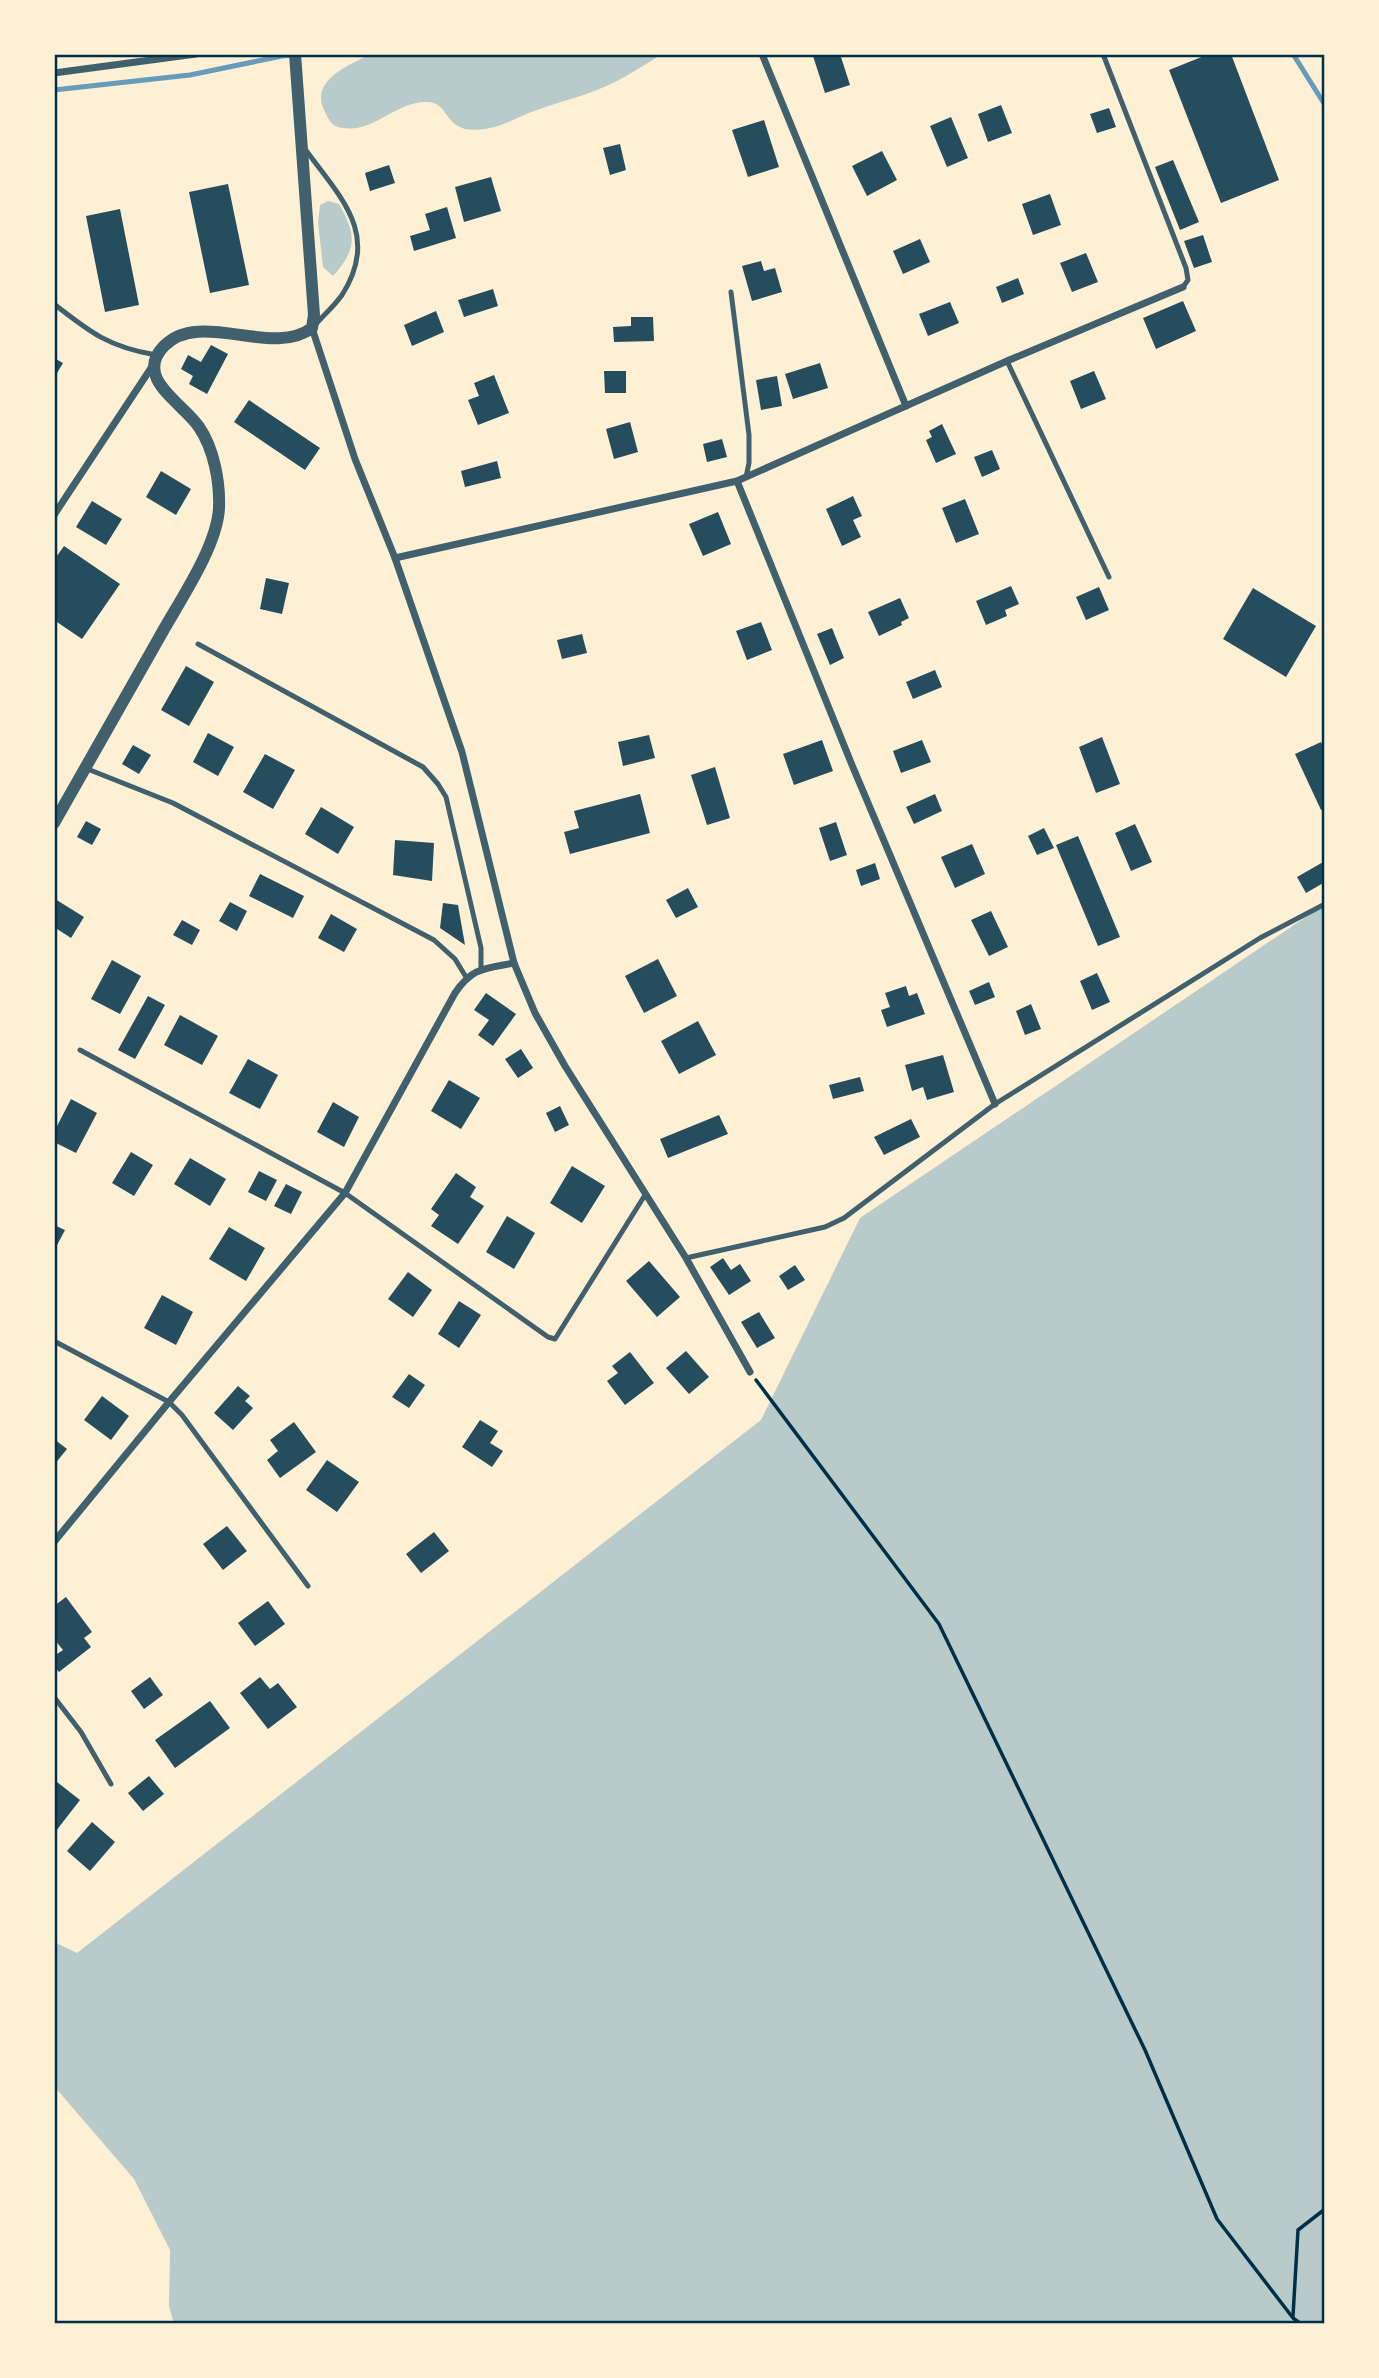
<svg xmlns="http://www.w3.org/2000/svg" width="1379" height="2378" viewBox="0 0 1379 2378" font-family="Helvetica,sans-serif">
<style>
.green{fill:#b9caca}
.lines{fill:none;stroke-linecap:round;stroke-linejoin:round}
.stream{stroke:#669bbc;stroke-width:5}
.building{fill:#264d5e}
.path{stroke:#003049;stroke-width:3.5}
.service{stroke:#3f606c;stroke-width:5}
.minor{stroke:#3f606c;stroke-width:7}
.tertiary{stroke:#3f606c;stroke-width:12}
.neatline{fill:none;stroke:#003049;stroke-width:2.5}
</style>
<rect width="100%" height="100%" fill="#fdf0d5"/>
<g class="green">
<path d="M371,54H660L656,58C642,66 629,75 615,82C590,95 561,101 534,111C520,116 505,125 490,128C441,138 453,103 428,102C395,100 373,136 338,127C331,125 328,118 325,112C308,81 349,65 371,54Z"/>
<path d="M328,201L339,204C356,235 358,248 333,276L323,267L318,222L320,205Z"/>
<path d="M1325,904V2324H174L169,2306L170,2250L134,2179L54,2086V1942L77,1953L761,1420L860,1218Z"/>
</g>
<g class="lines">
<g class="stream">
<path d="M1293,54L1325,105"/>
<path d="M54,90L190,75L282,56L308,54"/>
</g>
</g>
<g class="building">
<path d="M819,54H840L850,85L825,93L813,56Z"/>
<path d="M1209,54H1231L1279,180L1221,203L1169,70Z"/>
<path d="M1001,105L1012,133L988,142L978,114Z"/>
<path d="M1109,108L1116,127L1097,133L1090,114Z"/>
<path d="M951,117L968,158L947,167L930,126Z"/>
<path d="M764,120L779,167L748,177L732,130Z"/>
<path d="M620,144L626,170L610,175L603,148Z"/>
<path d="M882,151L897,180L867,196L852,166Z"/>
<path d="M1173,160L1199,222L1180,230L1155,167Z"/>
<path d="M389,165L395,183L370,191L365,173Z"/>
<path d="M491,177L501,211L464,222L455,187Z"/>
<path d="M228,184L249,285L210,293L189,192Z"/>
<path d="M1050,194L1061,225L1033,235L1022,204Z"/>
<path d="M447,207L456,238L414,251L410,236L430,230L425,214Z"/>
<path d="M120,209L139,305L105,312L86,216Z"/>
<path d="M1203,235L1212,262L1194,268L1184,241Z"/>
<path d="M920,239L930,262L903,274L893,251Z"/>
<path d="M1086,253L1098,282L1072,292L1060,263Z"/>
<path d="M761,261L764,271L775,268L782,292L752,301L742,266Z"/>
<path d="M1018,278L1024,294L1002,303L996,287Z"/>
<path d="M493,289L498,306L464,317L458,300Z"/>
<path d="M1183,301L1196,331L1156,349L1143,318Z"/>
<path d="M950,302L959,323L928,336L919,314Z"/>
<path d="M436,311L444,332L412,346L404,325Z"/>
<path d="M631,317H653L654,341L614,342L613,327L631,326Z"/>
<path d="M211,345L228,354L207,394L189,384L193,376L181,369L188,355L201,362Z"/>
<path d="M54,358L63,363L54,378Z"/>
<path d="M820,363L828,388L793,399L785,374Z"/>
<path d="M604,371H626V393H605Z"/>
<path d="M1094,371L1106,399L1081,409L1070,381Z"/>
<path d="M494,375L509,413L478,425L468,400L479,396L474,383Z"/>
<path d="M777,376L782,406L761,410L756,380Z"/>
<path d="M249,400L320,448L305,470L234,422Z"/>
<path d="M630,422L638,452L614,459L606,429Z"/>
<path d="M942,424L956,454L936,463L926,440L932,437L929,431Z"/>
<path d="M722,439L727,457L707,462L703,444Z"/>
<path d="M992,450L1000,469L982,477L974,457Z"/>
<path d="M497,461L501,478L465,487L461,471Z"/>
<path d="M161,471L191,489L176,515L146,497Z"/>
<path d="M853,496L862,516L853,520L861,537L842,546L826,509Z"/>
<path d="M965,499L979,534L956,543L942,508Z"/>
<path d="M92,501L122,519L106,545L76,527Z"/>
<path d="M718,512L731,544L703,556L689,524Z"/>
<path d="M64,546L120,584L82,639L54,620V560Z"/>
<path d="M266,578L289,583L282,614L260,609Z"/>
<path d="M1011,586L1019,604L1005,610L1007,616L986,625L976,601Z"/>
<path d="M1099,587L1109,610L1086,620L1076,597Z"/>
<path d="M1253,588L1316,626L1286,677L1223,639Z"/>
<path d="M900,598L909,618L901,622L902,625L879,636L868,612Z"/>
<path d="M761,622L772,650L747,660L736,631Z"/>
<path d="M832,628L844,658L830,665L817,634Z"/>
<path d="M582,634L587,653L562,659L557,640Z"/>
<path d="M186,666L214,682L189,726L161,710Z"/>
<path d="M935,670L942,687L913,699L906,682Z"/>
<path d="M208,733L234,747L218,776L193,762Z"/>
<path d="M649,735L655,758L623,766L618,742Z"/>
<path d="M1102,737L1120,784L1096,793L1079,747Z"/>
<path d="M822,740L833,771L794,785L783,754Z"/>
<path d="M922,740L931,762L901,773L893,751Z"/>
<path d="M1321,742L1325,751V808L1321,810L1295,754Z"/>
<path d="M133,745L151,755L139,774L122,764Z"/>
<path d="M265,754L295,770L273,809L243,792Z"/>
<path d="M715,767L730,818L707,825L691,775Z"/>
<path d="M640,794L650,833L570,854L564,832L579,828L574,811Z"/>
<path d="M935,794L942,811L914,824L906,807Z"/>
<path d="M321,807L354,827L338,854L305,834Z"/>
<path d="M86,821L101,829L92,845L77,837Z"/>
<path d="M836,822L847,855L830,861L819,828Z"/>
<path d="M1135,824L1152,862L1131,871L1115,833Z"/>
<path d="M1044,828L1054,848L1037,855L1028,836Z"/>
<path d="M1078,836L1120,937L1098,946L1056,845Z"/>
<path d="M395,840L434,843L432,881L393,875Z"/>
<path d="M972,844L985,874L955,888L941,857Z"/>
<path d="M1325,861V882L1306,893L1297,877Z"/>
<path d="M875,863L880,879L861,886L856,870Z"/>
<path d="M260,874L304,896L293,918L249,896Z"/>
<path d="M688,888L698,907L676,918L666,900Z"/>
<path d="M55,899L84,917L71,938L54,927Z"/>
<path d="M230,902L247,911L237,931L219,921Z"/>
<path d="M443,903L458,905L465,945L440,928Z"/>
<path d="M991,911L1008,947L989,956L971,920Z"/>
<path d="M331,914L357,929L344,952L318,938Z"/>
<path d="M182,920L200,930L192,945L173,935Z"/>
<path d="M658,959L677,996L644,1013L625,976Z"/>
<path d="M112,960L141,976L120,1014L91,999Z"/>
<path d="M1097,973L1110,1002L1092,1010L1080,981Z"/>
<path d="M989,982L995,997L975,1005L969,991Z"/>
<path d="M906,986L909,996L917,993L925,1014L887,1027L881,1010L890,1007L885,993Z"/>
<path d="M486,993L516,1014L493,1046L478,1035L489,1020L474,1010Z"/>
<path d="M148,996L165,1005L135,1059L118,1050Z"/>
<path d="M1031,1004L1041,1029L1025,1035L1016,1011Z"/>
<path d="M180,1015L218,1036L202,1065L164,1045Z"/>
<path d="M698,1021L716,1055L679,1074L661,1041Z"/>
<path d="M521,1049L533,1068L518,1078L505,1059Z"/>
<path d="M943,1055L954,1092L927,1100L923,1087L912,1091L905,1065Z"/>
<path d="M248,1059L278,1075L260,1109L229,1093Z"/>
<path d="M860,1077L864,1091L833,1099L829,1085Z"/>
<path d="M449,1080L480,1098L461,1129L431,1111Z"/>
<path d="M71,1099L97,1113L76,1153L54,1142V1132Z"/>
<path d="M333,1102L359,1117L344,1147L317,1132Z"/>
<path d="M560,1106L569,1125L555,1132L546,1113Z"/>
<path d="M719,1115L728,1134L668,1158L660,1139Z"/>
<path d="M911,1119L920,1137L884,1155L874,1137Z"/>
<path d="M131,1152L153,1165L134,1196L112,1183Z"/>
<path d="M190,1158L226,1179L210,1206L174,1184Z"/>
<path d="M572,1166L605,1186L582,1223L550,1203Z"/>
<path d="M259,1171L277,1180L266,1201L248,1192Z"/>
<path d="M456,1173L476,1187L470,1197L484,1206L458,1244L431,1226L439,1215L431,1209Z"/>
<path d="M286,1184L302,1192L291,1214L274,1206Z"/>
<path d="M507,1216L535,1233L514,1269L486,1252Z"/>
<path d="M54,1225L65,1230L54,1251Z"/>
<path d="M229,1227L265,1248L246,1281L209,1259Z"/>
<path d="M723,1258L731,1270L740,1264L751,1281L729,1295L710,1267Z"/>
<path d="M649,1261L680,1297L657,1317L626,1281Z"/>
<path d="M795,1265L805,1280L788,1290L779,1276Z"/>
<path d="M408,1272L432,1290L413,1317L388,1299Z"/>
<path d="M162,1295L193,1312L176,1345L144,1328Z"/>
<path d="M459,1301L481,1315L459,1348L438,1334Z"/>
<path d="M759,1312L775,1338L757,1348L741,1322Z"/>
<path d="M686,1351L709,1377L689,1394L666,1368Z"/>
<path d="M630,1352L654,1383L625,1405L607,1381L618,1373L612,1366Z"/>
<path d="M409,1374L425,1385L409,1408L392,1397Z"/>
<path d="M238,1386L250,1396L245,1401L253,1408L233,1430L214,1413Z"/>
<path d="M102,1396L129,1416L111,1440L84,1420Z"/>
<path d="M480,1420L498,1431L490,1443L503,1451L492,1467L462,1447Z"/>
<path d="M294,1422L316,1452L280,1478L267,1460L278,1451L270,1440Z"/>
<path d="M54,1439L67,1449L54,1465Z"/>
<path d="M327,1460L359,1482L337,1512L306,1490Z"/>
<path d="M227,1526L247,1551L223,1570L203,1544Z"/>
<path d="M434,1532L449,1551L421,1573L406,1554Z"/>
<path d="M66,1597L92,1632L84,1638L91,1647L59,1672L54,1666V1656L63,1650L54,1639V1606Z"/>
<path d="M268,1601L285,1624L255,1646L238,1623Z"/>
<path d="M150,1677L163,1695L144,1709L131,1691Z"/>
<path d="M260,1677L270,1689L278,1683L297,1707L268,1729L240,1693Z"/>
<path d="M210,1701L230,1728L175,1768L155,1740Z"/>
<path d="M149,1776L164,1794L143,1811L128,1793Z"/>
<path d="M57,1782L80,1800L56,1831L54,1786Z"/>
<path d="M92,1822L115,1842L90,1871L67,1851Z"/>
</g>
<g class="lines">
<g class="path">
<path d="M756,1380L939,1624L1145,2050L1217,2219L1293,2318L1301,2324"/>
<path d="M1293,2316L1298,2230L1325,2209"/>
</g>
<g class="service">
<path d="M1103,54L1186,268L1188,280L1183,287"/>
<path d="M305,149C340,197 381,234 342,295C335,305 324,315 316,324"/>
<path d="M731,292L749,435V463L746,477"/>
<path d="M54,304C91,333 109,347 156,355"/>
<path d="M1007,361L1109,577"/>
<path d="M198,644L423,767L438,784L446,797L481,948V970"/>
<path d="M85,768L173,803L434,940L455,959L466,977"/>
<path d="M80,1050L345,1193L548,1337L555,1339L645,1195"/>
<path d="M686,1258L825,1227L844,1218L995,1104L1260,938L1325,904"/>
<path d="M54,1341L169,1402L182,1415L308,1586"/>
<path d="M54,1697L81,1732L111,1784"/>
</g>
<g class="minor">
<path d="M762,54L906,406"/>
<path d="M54,73L196,54"/>
<path d="M312,328L355,459L395,558L462,752L514,963L535,1013L565,1066L686,1258L750,1372"/>
<path d="M737,481L852,765L995,1104"/>
<path d="M54,515L153,365"/>
<path d="M395,558L737,481L1007,361L1183,287"/>
<path d="M54,1542L169,1402L345,1193L455,993C473,967 484,969 514,963"/>
</g>
<path class="tertiary" d="M54,823C89,761 124,700 159,638C178,603 217,548 219,508C220,482 214,449 199,427C183,403 133,378 164,346C200,309 272,358 312,328L314,315L295,54"/>
</g>
<rect width="1379" height="2378" fill="none" stroke="#fdf0d5" stroke-width="112"/>
<rect x="56" y="56" width="1267" height="2266" class="neatline"/>
</svg>
